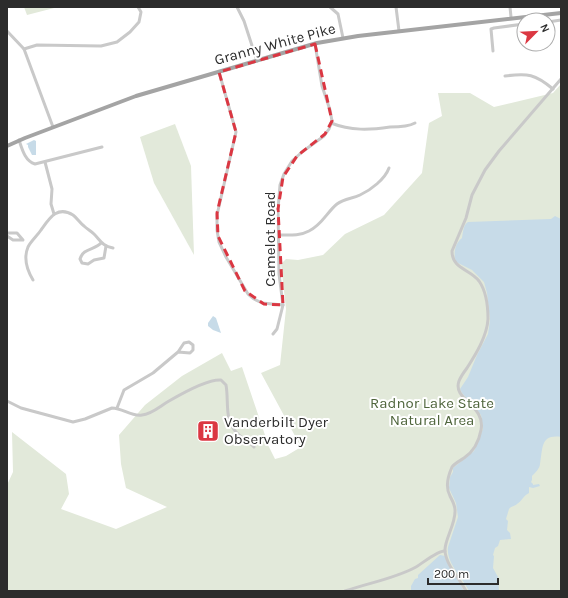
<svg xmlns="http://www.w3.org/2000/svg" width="568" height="598" viewBox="0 0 568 598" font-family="Karla,sans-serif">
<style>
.green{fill:#e2e9da}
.water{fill:#c7dbe8}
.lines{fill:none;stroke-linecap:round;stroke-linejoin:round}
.minor{stroke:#c9c9c9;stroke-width:3}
.major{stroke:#a4a4a4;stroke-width:4}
.marked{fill:none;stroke:#db3742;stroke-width:3;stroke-dasharray:8 5;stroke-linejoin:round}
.labels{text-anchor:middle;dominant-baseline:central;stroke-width:4;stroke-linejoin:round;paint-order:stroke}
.street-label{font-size:15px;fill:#2c2c2c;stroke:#fff}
.park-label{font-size:15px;fill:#4f653c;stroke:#fff}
.poi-label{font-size:15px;fill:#2c2c2c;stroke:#fff;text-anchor:start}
</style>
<rect width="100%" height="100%" fill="#fff"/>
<g class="green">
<path d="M24,7H58L27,15Z"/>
<path d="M561,84V591H7V485L13,472L12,432L66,474L69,494L61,509L116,529L167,507L126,488L121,464L119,435L145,405L182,376L222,353L231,371L242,367L267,441H266L275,459L286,456L301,447L261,373L280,365L286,309L281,264L286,259L298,260L323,255L345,234L384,215L422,173L429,123L442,116L438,93H470L494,107L553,93Z"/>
<path d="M175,124L191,166L194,255L154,183L140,137Z"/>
</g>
<g class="water">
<path d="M34,140L36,141V155H32L28,147V145L26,144Z"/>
<path d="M555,216L561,219V437C540,434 543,449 540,464C540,468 535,473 532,476V480L531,482L533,484V485L539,484L540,486L533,488L529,487V493C523,496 522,501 517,504C515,506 511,506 509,509C508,512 507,516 506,519L508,521L507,530L510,533L511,539L500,540L498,546L495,548L493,555L494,556L493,568L498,577L499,591H469C462,577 446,563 448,547L458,517L456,503L449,488L450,477L453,472V468L474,451L483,429L481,415L462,393L460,389L468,377L477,355L488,334L490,320L487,293L484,282L472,270L456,262C453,254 455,243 462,238C463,233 463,225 468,222L551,219Z"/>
<path d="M213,316L216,318L221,333L213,330L208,326V323Z"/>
<path d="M440,555L445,556L464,591H411V586L415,579L418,578V575Z"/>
</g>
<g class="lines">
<g class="minor">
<path d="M237,7L244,21L257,61"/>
<path d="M330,7L338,14L343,38"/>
<path d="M396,7L399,31"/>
<path d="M510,7L511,17"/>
<path d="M548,22L561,20"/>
<path d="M7,31L24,49L53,127"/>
<path d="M24,49L37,45L101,46L117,42L130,32L139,22L141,12L138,7"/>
<path d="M493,51L491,29L494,28L524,24"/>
<path d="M219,72L236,132L217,215V230L219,242L226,257L248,294L254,299L262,303L283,305"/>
<path d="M505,76C528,73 535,74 553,89"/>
<path d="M331,123C351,131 370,130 390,127C398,127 408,127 415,123"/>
<path d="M19,140C22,149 25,161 35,164L102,147"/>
<path d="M45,162L52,189L51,204L54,214"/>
<path d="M7,233H17L23,240H13L7,236"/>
<path d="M279,235C289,235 300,236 309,231C322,225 327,212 337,204C345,198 352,199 360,195C371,190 385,179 389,168"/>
<path d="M101,243C95,250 83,248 80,259L82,263L88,264L94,260L104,258L106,246"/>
<path d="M33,280C27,270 23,259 28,247C31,241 37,236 41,230C49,219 57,205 73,215C77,218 80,223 84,226C87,229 91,231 94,234C101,241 102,246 113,248"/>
<path d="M273,334L277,329L283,305L279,274L278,209L280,185L284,174L292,161L302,152L324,136L329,129L332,121L330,110L322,86L315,44"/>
<path d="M7,401L21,408L73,422L85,419L112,408C123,408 131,417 142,415C152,414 160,406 169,401C181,394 207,379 221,380L226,385C229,401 224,419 236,432C241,438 249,441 254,447"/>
<path d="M117,408L124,390L153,373L178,352L184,343L189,342L193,345V350L190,353L178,352"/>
<path d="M345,591C368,583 394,579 416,567C423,563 438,550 445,551"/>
<path d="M466,591C460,579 446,565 445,551C444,540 456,524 455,510C455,505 452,500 450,496C445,487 448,476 452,467C454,464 461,460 464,458C473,452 479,441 481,430C486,405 452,400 459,381C461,376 464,372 467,368C476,354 487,336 488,319C488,307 486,291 479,281C470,269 452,269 452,251L466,218L472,195L485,170L499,151L561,79"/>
</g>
<path class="major" d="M7,146L25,138L136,96L317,43L358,36L561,13"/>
</g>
<path class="marked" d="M315,44L332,121L325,134L297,156L283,177L278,209L283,305L264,304L245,291L218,236L217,213L236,132L219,72Z"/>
<defs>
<g id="building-square" transform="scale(1.15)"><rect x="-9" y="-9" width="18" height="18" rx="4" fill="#db3742" stroke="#fff"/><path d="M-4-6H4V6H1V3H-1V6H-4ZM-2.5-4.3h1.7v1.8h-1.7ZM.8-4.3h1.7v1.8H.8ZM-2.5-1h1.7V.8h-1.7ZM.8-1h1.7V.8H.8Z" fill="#fff"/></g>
</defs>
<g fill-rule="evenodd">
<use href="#building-square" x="208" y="431"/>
</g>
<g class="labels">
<g class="street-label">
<text transform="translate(275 44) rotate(-15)">Granny White Pike</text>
<text transform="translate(270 239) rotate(-90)">Camelot Road</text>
</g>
<g class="park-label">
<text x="432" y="403">Radnor Lake State<tspan x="432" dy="17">Natural Area</tspan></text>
</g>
<g class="poi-label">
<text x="224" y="422">Vanderbilt Dyer<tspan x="224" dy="17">Observatory</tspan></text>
</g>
</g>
<rect width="568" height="598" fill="none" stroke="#2c2c2c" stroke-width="16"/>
<g transform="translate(536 32) rotate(66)"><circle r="19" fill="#ffffff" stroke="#ababab"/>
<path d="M0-3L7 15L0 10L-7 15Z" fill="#db3742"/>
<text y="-6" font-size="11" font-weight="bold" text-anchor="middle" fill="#2c2c2c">N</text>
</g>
<path d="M428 578v6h70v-6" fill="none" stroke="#2c2c2c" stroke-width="2"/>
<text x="434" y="578" font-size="12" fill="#2c2c2c" stroke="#ffffff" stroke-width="3" paint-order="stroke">200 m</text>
</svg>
